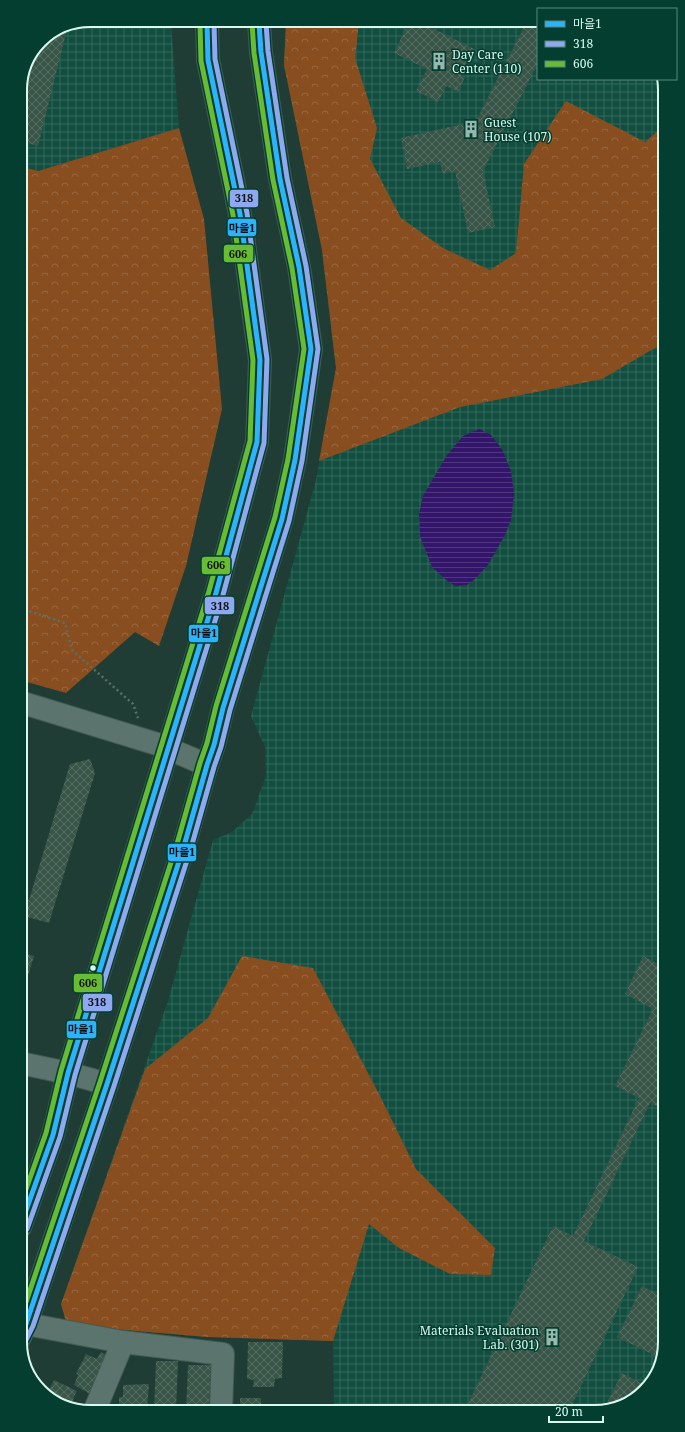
<svg xmlns="http://www.w3.org/2000/svg" width="685" height="1432" viewBox="0 0 685 1432" font-family="'Noto Serif','Noto Sans KR',serif">
<style>
.industrial{fill:url(#industrial-grid)}
.forest{fill:url(#forest-crowns)}
.water{fill:url(#water-rules)}
.building{fill:url(#building-cross-hatch)}
.lines{fill:none;stroke-linecap:round;stroke-linejoin:round}
.street-casing{stroke:#425a53;stroke-width:24}
.primary-casing{stroke:#425a53;stroke-width:24}
.path{stroke:#5a716b;stroke-width:2.5;stroke-dasharray:2 3;stroke-linecap:butt}
.street{stroke:#5b746d;stroke-width:22}
.primary{stroke:#647270;stroke-width:22}
.bus-1-casing{stroke:#033e31;stroke-width:8}
.bus-2-casing{stroke:#033e31;stroke-width:8}
.bus-3-casing{stroke:#033e31;stroke-width:8}
.bus-1{stroke:#2db3fc;stroke-width:5}
.bus-2{stroke:#8fa9f0;stroke-width:5}
.bus-3{stroke:#68bc33;stroke-width:5}
.bus-dot{fill:#d8faee;stroke:#033e31;stroke-width:1.5}
.labels{text-anchor:middle;dominant-baseline:central;stroke-width:3;stroke-linejoin:round;paint-order:stroke}
.poi-label{font-size:12px;fill:#d8faee;stroke:#033e31;text-anchor:start}
.rim{fill:none;stroke:#d8faee;stroke-width:2}
.line-badge{stroke:#033e31;stroke-width:1.5}
.pale-badge-label{font-size:11px;text-anchor:middle;font-weight:bold;fill:#111}
</style>
<defs>
<pattern id="industrial-grid" width="8" height="8" patternUnits="userSpaceOnUse"><rect width="8" height="8" fill="#124f40"/><path d="M0 4h8M4 0v8" fill="none" stroke="#34695c"/></pattern>
<pattern id="forest-crowns" width="20" height="18" patternUnits="userSpaceOnUse"><rect width="20" height="18" fill="#894e1f"/><path d="M2 6a3 3 0 1 1 6 0M12 15a3 3 0 1 1 6 0" fill="none" stroke="#996840"/></pattern>
<pattern id="water-rules" width="6" height="5" patternUnits="userSpaceOnUse"><rect width="6" height="5" fill="#33156a"/><path d="M0 2.5h6" fill="none" stroke="#503880"/></pattern>
<pattern id="building-cross-hatch" width="8" height="8" patternUnits="userSpaceOnUse"><rect width="8" height="8" fill="#385548"/><path d="M0 0l8 8M0 8l8-8" fill="none" stroke="#546e63"/></pattern>
</defs>
<rect width="100%" height="100%" fill="#1f3c35"/>
<g class="industrial">
<path d="M538,21V79H663L665,90V1342L653,1381L622,1407L334,1409L333,1341L207,1337L67,1325L61,1304L168,1001L213,840L232,832L252,814L266,776L265,747L251,716L316,480L336,368L322,250L284,65L286,23Z"/>
<path d="M171,24L179,128L38,171L20,166V86L41,40L63,25Z"/>
</g>
<g class="forest">
<path d="M359,22L355,58L377,128L370,159L401,218L443,248L490,270L516,253L524,164L566,101L645,142L665,125V342L602,379L460,407L319,461L336,368L322,250L284,65L286,23Z"/>
<path d="M179,128L204,219L222,409L186,566L159,646L135,632L66,693L20,680V166L38,171Z"/>
<path d="M242,956L313,968L379,1094L416,1169L495,1248L491,1275L450,1274L399,1248L369,1224L333,1341L207,1337L67,1325L61,1304L145,1069L208,1018Z"/>
</g>
<path class="water" d="M479,429L491,435L502,449L511,471L514,494L511,520L505,535L488,565L475,579L467,585L455,586L445,579L432,567L420,536L419,514L423,496L447,455L463,436Z"/>
<g class="building">
<path d="M527,21H530L538,25V63L483,171L495,227L468,233L455,171L443,174L440,162L407,169L401,138L476,121Z"/>
<path d="M409,22H420L474,49L460,75L465,77L458,92L446,86L438,102L416,91L427,69L394,53Z"/>
<path d="M63,25H68L38,146L20,141V86L41,40Z"/>
<path d="M90,759L95,773L49,923L20,915V897L29,900L70,764Z"/>
<path d="M20,952L34,956L20,1002Z"/>
<path d="M643,956L665,968V1111L650,1103L584,1241L638,1267L571,1407L466,1408L553,1226L573,1236L639,1098L615,1086L653,1009L625,994Z"/>
<path d="M642,1286L665,1298V1342L660,1358L617,1337Z"/>
<path d="M248,1342H283L282,1378L275,1379L274,1387H253L254,1380L247,1379Z"/>
<path d="M101,1352L106,1355L92,1395L74,1385L78,1375L76,1374L86,1354L97,1359Z"/>
<path d="M156,1361H178L176,1411H154Z"/>
<path d="M188,1365H211L209,1411H186Z"/>
<path d="M622,1373L647,1386L622,1407H605Z"/>
<path d="M54,1380L77,1391L70,1406L48,1398L46,1396Z"/>
<path d="M149,1384L147,1411L119,1412V1397H123V1385Z"/>
<path d="M240,1398H261V1404H266V1410H240Z"/>
</g>
<g class="lines">
<g class="street-casing">
<g id="street">
<path d="M20,702L157,744L207,765"/>
<path d="M20,1063L68,1073L107,1084"/>
<path d="M26,1324L123,1342L223,1354L221,1411"/>
<path d="M94,1412L123,1342"/>
</g>
</g>
<g class="primary-casing">
<g id="primary">
<path d="M20,1227L53,1135L68,1073L216,593L257,442L260,360L240,214L208,60L207,24"/>
<path d="M20,1337L26,1324L107,1084L184,846L207,765L214,745L223,708L282,519L295,460L311,349L299,267L280,179L261,52L259,23"/>
</g>
</g>
<path class="path" d="M20,608L65,623L72,650L133,704L138,718"/>
<use href="#street" class="street"/>
<use href="#primary" class="primary"/>
<g class="bus-1-casing">
<g id="bus-1">
<path d="M20,1227L53,1135L68,1073L216,593L257,442L260,360L240,214L208,60L207,24"/>
<path d="M20,1337L26,1324L107,1084L184,846L207,765L214,745L223,708L282,519L295,460L311,349L299,267L280,179L261,52L259,23"/>
</g>
</g>
<g class="bus-2-casing">
<g id="bus-2">
<path d="M27,1229L60,1137L75,1075L223,595L264,443L267,359L247,213L215,59L214,24"/>
<path d="M26,1340L33,1326L114,1086L191,848L214,767L221,747L230,710L289,521L302,461L318,349L306,266L287,178L268,51L266,23"/>
</g>
</g>
<g class="bus-3-casing">
<g id="bus-3">
<path d="M20,1206L46,1133L61,1071L209,591L250,441L253,360L233,215L201,61L200,24"/>
<path d="M20,1320L100,1082L177,844L200,763L207,743L216,706L275,517L288,459L304,349L292,268L273,180L254,53L252,23"/>
</g>
</g>
<use href="#bus-1" class="bus-1"/>
<use href="#bus-2" class="bus-2"/>
<use href="#bus-3" class="bus-3"/>
</g>
<defs>
<g id="building-bare" transform="scale(1.38)"><path d="M-4-6H4V6H1V3H-1V6H-4ZM-2.5-4.3h1.7v1.8h-1.7ZM.8-4.3h1.7v1.8H.8ZM-2.5-1h1.7V.8h-1.7ZM.8-1h1.7V.8H.8Z" fill="#97b8ad" stroke="#033e31" stroke-width="2.5" paint-order="stroke"/></g>
</defs>
<g fill-rule="evenodd">
<use href="#building-bare" x="439" y="61"/>
<use href="#building-bare" x="471" y="129"/>
<use href="#building-bare" x="552" y="1337"/>
</g>
<circle class="bus-dot" cx="93" cy="968" r="3.5"/>
<g class="labels">
<g class="poi-label">
<text x="452" y="54">Day Care<tspan x="452" dy="14">Center (110)</tspan></text>
<text x="484" y="122">Guest<tspan x="484" dy="14">House (107)</tspan></text>
<text x="539" y="1330" text-anchor="end">Materials Evaluation<tspan x="539" dy="14">Lab. (301)</tspan></text>
</g>
</g>
<path d="M0 0H685V1432H0ZM90 27H595A63 63 0 0 1 658 90V1342A63 63 0 0 1 595 1405H90A63 63 0 0 1 27 1342V90A63 63 0 0 1 90 27Z" fill="#033e31" fill-rule="evenodd"/>
<path class="rim" d="M90 27H595A63 63 0 0 1 658 90V1342A63 63 0 0 1 595 1405H90A63 63 0 0 1 27 1342V90A63 63 0 0 1 90 27Z"/>
<g class="line-badge">
<rect x="229" y="189" width="30" height="19" rx="4" fill="#8fa9f0"/>
<rect x="227" y="218" width="30" height="19" rx="4" fill="#2db3fc"/>
<rect x="223" y="244" width="31" height="19" rx="4" fill="#68bc33"/>
<rect x="201" y="556" width="30" height="19" rx="4" fill="#68bc33"/>
<rect x="204" y="596" width="31" height="19" rx="4" fill="#8fa9f0"/>
<rect x="188" y="624" width="31" height="19" rx="4" fill="#2db3fc"/>
<rect x="167" y="843" width="30" height="19" rx="4" fill="#2db3fc"/>
<rect x="73" y="973" width="30" height="20" rx="4" fill="#68bc33"/>
<rect x="82" y="993" width="31" height="19" rx="4" fill="#8fa9f0"/>
<rect x="66" y="1020" width="31" height="19" rx="4" fill="#2db3fc"/>
</g>
<g class="pale-badge-label">
<text x="244" y="202">318</text>
<text x="242" y="232">마을1</text>
<text x="238" y="258">606</text>
<text x="216" y="569">606</text>
<text x="220" y="610">318</text>
<text x="204" y="637">마을1</text>
<text x="182" y="856">마을1</text>
<text x="88" y="987">606</text>
<text x="97" y="1006">318</text>
<text x="81" y="1033">마을1</text>
</g>
<rect x="537" y="8" width="140" height="72" fill="#033e31" stroke="#58897d"/>
<rect x="545" y="21" width="20" height="6" fill="#2db3fc" stroke="#58897d"/>
<text x="573" y="28" font-size="12" fill="#d8faee">마을1</text>
<rect x="545" y="41" width="20" height="6" fill="#8fa9f0" stroke="#58897d"/>
<text x="573" y="48" font-size="12" fill="#d8faee">318</text>
<rect x="545" y="61" width="20" height="6" fill="#68bc33" stroke="#58897d"/>
<text x="573" y="68" font-size="12" fill="#d8faee">606</text>
<path d="M549 1416v6h54v-6" fill="none" stroke="#d8faee" stroke-width="2"/>
<text x="555" y="1416" font-size="12" fill="#d8faee" stroke="#033e31" stroke-width="3" paint-order="stroke">20 m</text>
</svg>
